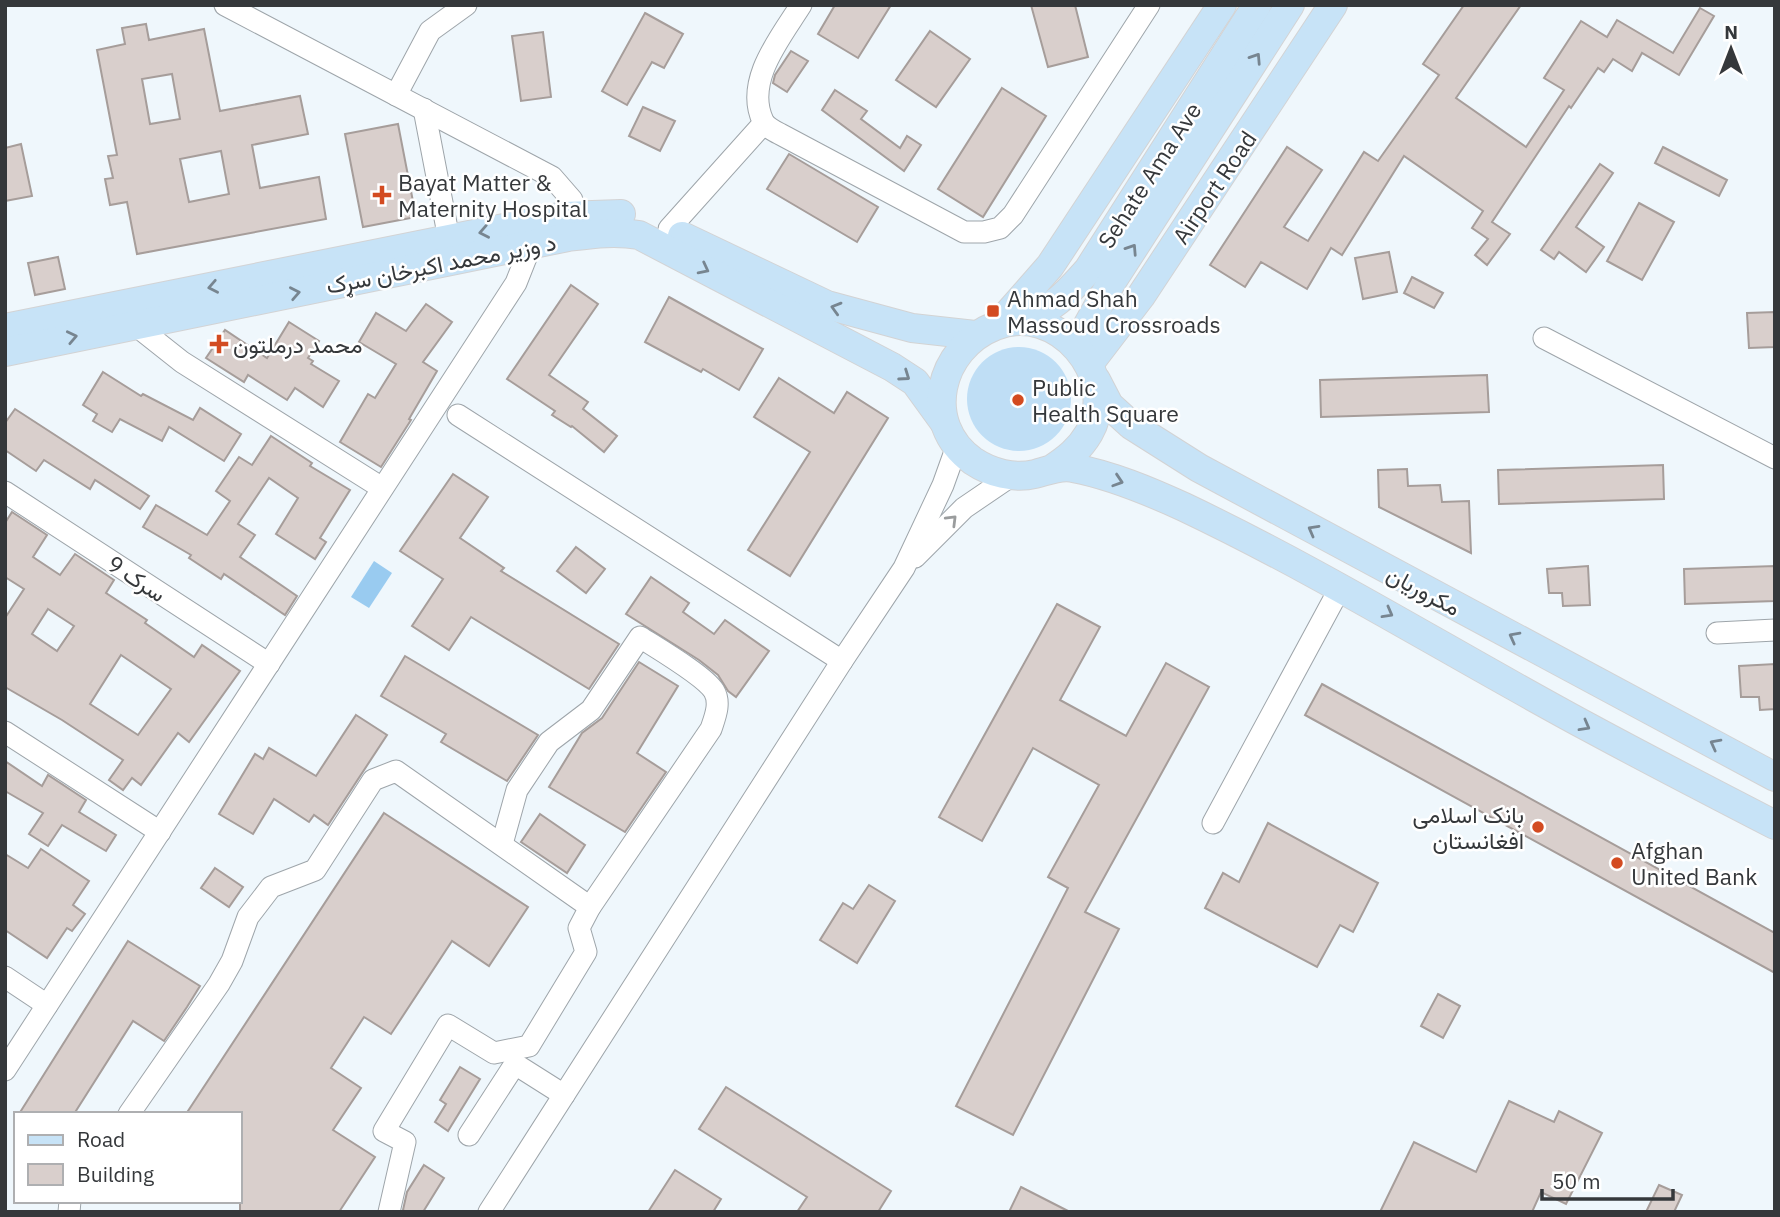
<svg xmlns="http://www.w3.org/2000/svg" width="1780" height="1217" viewBox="0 0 1780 1217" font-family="'IBM Plex Sans',Vazirmatn,sans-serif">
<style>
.green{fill:#bfdef5}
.water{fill:#99cbf0}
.building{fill:#d9cfcc;stroke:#a69d9a;stroke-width:2;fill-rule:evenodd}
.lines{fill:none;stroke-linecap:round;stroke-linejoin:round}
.minor-casing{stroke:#9ea5aa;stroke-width:23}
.major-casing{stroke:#d3d3d4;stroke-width:30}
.minor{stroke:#fff;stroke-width:21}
.major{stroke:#c7e3f7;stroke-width:28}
.oneway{stroke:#778590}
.oneway2{stroke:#9a9c9d}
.poi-dot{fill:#d34b21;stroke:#fff;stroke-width:2.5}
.labels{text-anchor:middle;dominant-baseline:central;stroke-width:5;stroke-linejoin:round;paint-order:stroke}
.street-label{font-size:23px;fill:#35383b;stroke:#fff}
.poi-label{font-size:23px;fill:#35383b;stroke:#fff;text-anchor:start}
</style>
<rect width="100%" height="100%" fill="#eff7fc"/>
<circle class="green" cx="1019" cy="399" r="52"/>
<path class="water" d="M374,561L392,573L369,608L351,597Z"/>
<g class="building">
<path d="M835,5H891L858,58L818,34Z"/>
<path d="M1031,5H1075L1088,57L1048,67Z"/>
<path d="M1464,5H1521L1456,98L1526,147L1564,90L1544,78L1581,21L1607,37L1617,20L1673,53L1700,8L1714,16L1679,75L1642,53L1632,71L1613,59L1604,72L1598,68L1571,108L1569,106L1492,222L1510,234L1487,265L1475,255L1488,239L1472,228L1483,211L1404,156L1342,255L1331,248L1307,289L1261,262L1245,287L1210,265L1287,147L1322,170L1284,227L1308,241L1364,152L1378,161L1439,75L1423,64Z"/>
<path d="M645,13L683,34L664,68L652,62L627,105L602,91Z"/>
<path d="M146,24L149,40L204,29L220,111L300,96L308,134L252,145L260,188L319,177L326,219L137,254L127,202L110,205L105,179L113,178L108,156L117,155L97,50L125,44L122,28ZM172,74L180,119L150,124L142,79ZM221,151L229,194L189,202L180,159Z"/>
<path d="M930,31L970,59L936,107L896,80Z"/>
<path d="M543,32L551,97L521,101L512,36Z"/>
<path d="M791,51L808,61L787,92L773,83L775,75Z"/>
<path d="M1002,88L1046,116L983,217L938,189Z"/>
<path d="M835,90L867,111L861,119L900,148L907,136L921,145L904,171L822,110Z"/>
<path d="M643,107L675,121L660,151L629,136Z"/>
<path d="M398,124L416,217L363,227L345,134Z"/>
<path d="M21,144L32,196L5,201V148Z"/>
<path d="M1663,147L1727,180L1719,196L1655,163Z"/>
<path d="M789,154L878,207L857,242L767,189Z"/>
<path d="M1600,164L1613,173L1576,227L1604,247L1586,272L1559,252L1554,259L1541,250Z"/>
<path d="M1639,203L1674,222L1642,280L1607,261Z"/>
<path d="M1389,252L1397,292L1363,299L1355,258Z"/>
<path d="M58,257L65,289L35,295L28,263Z"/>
<path d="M1412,277L1443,293L1434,308L1404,293Z"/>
<path d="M571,285L598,304L549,375L588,402L583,409L617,436L604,452L572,426L571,427L552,415L555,411L507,379Z"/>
<path d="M669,297L763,349L739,390L703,369L701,372L645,342Z"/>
<path d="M426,304L452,322L423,362L437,371L409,419L411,420L381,467L340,442L368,394L375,398L396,364L359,342L376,313L406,331Z"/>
<path d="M1775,312V347L1749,348L1747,313Z"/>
<path d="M289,322L319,341L308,358L313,361L311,364L339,381L323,407L295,388L287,400L248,375L244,382L206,358L225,330L267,358Z"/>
<path d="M103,372L141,396L143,394L193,420L200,408L241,434L224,461L169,427L162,441L120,419L112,432L93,421L97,414L83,405Z"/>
<path d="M1487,375L1489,412L1321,417L1320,380Z"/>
<path d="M779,378L834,413L847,392L888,418L790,576L748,550L810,452L754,417Z"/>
<path d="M15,409L149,496L140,509L95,480L90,489L44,460L36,471L5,450V423Z"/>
<path d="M271,436L312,463L310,466L350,490L320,538L326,542L315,559L276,534L298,498L269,478L238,524L255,535L240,557L297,596L285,615L224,574L221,579L189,558L191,555L143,527L156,505L207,535L230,501L216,491L239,457L252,465Z"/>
<path d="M1663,465L1664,499L1499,504L1498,470Z"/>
<path d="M1407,469L1408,486L1440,485L1442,502L1469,501L1471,553L1379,507L1378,470Z"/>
<path d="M453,474L488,497L460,538L504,568L501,571L619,644L589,689L471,617L449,650L412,626L443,579L400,551Z"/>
<path d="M12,512L47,535L33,557L60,575L75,554L114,580L106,593L147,620L145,623L194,657L202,645L240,671L189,742L178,733L141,785L132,778L123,790L109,780L123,760L62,720L5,687V618L24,589L5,577V523ZM48,609L74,626L57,651L32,634ZM121,655L171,689L138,735L90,704Z"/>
<path d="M576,547L605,569L586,593L557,571Z"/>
<path d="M1588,566L1590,605L1563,606L1562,593H1549L1547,569Z"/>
<path d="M1775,566V601L1685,604L1684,569Z"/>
<path d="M651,577L689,603L683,612L714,634L725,620L769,651L736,697L728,691L718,675L699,660L626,614Z"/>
<path d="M1057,604L1100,627L1060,700L1126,736L1166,663L1209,687L1085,912L1119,929L1013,1135L956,1106L1068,888L1048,877L1099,785L1033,748L982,841L939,817Z"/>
<path d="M405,656L538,735L507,781L441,742L446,734L381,696Z"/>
<path d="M639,662L678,686L637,753L666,772L625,832L549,787L582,733L602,718Z"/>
<path d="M1775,664V709L1760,710L1759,697H1741L1739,666Z"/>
<path d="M1322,684L1775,933V973L1305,715Z"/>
<path d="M356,715L387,735L328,825L314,815L309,822L274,799L253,834L219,814L255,754L263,759L269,748L316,776Z"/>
<path d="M5,761L42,786L48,775L86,800L79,812L116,835L106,851L62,825L48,846L29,834L43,813L5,791Z"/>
<path d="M384,813L528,907L489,966L452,941L391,1034L364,1017L331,1068L361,1088L333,1130L375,1157L339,1212H240V1114H186Z"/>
<path d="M540,814L585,845L567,873L521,842Z"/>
<path d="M1268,823L1378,883L1353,932L1340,925L1317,967L1205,908L1223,873L1239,882Z"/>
<path d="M41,849L89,881L73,905L85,914L72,931L67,928L47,958L5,930V854L28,868Z"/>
<path d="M215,868L243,887L229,907L201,888Z"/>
<path d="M869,885L895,901L857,963L820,940L843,903L853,909Z"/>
<path d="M128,941L200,986L187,1007L164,1041L133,1021L74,1114H19Z"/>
<path d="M1438,994L1460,1006L1443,1038L1421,1026Z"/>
<path d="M460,1067L480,1079L448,1131L435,1122L446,1104L440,1100Z"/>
<path d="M726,1087L891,1191L878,1212H797L807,1197L699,1129Z"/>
<path d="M1509,1101L1554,1122L1559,1111L1602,1133L1566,1204L1541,1192L1532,1212H1380L1414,1142L1476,1172Z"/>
<path d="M424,1165L444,1178L423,1212H406L403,1210L407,1192Z"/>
<path d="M675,1170L721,1199L713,1212H648Z"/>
<path d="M1659,1185L1682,1195L1674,1212H1646Z"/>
<path d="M1021,1187L1070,1212H1009Z"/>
</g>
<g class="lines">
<g class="minor-casing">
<g id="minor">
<path d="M225,5L552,177L572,200L577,228"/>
<path d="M801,5C781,37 744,81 763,121C766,127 774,131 780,134L964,232H984L1000,228L1013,215L1149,5"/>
<path d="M396,95L430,31L466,5"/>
<path d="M424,109L449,239"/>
<path d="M669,229L764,123"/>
<path d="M132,318L134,324L182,362L382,488"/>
<path d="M1544,338L1775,458"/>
<path d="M458,415L842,661"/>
<path d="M5,492L269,664"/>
<path d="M915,557L964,508L1011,476"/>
<path d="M1717,633L1775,630"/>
<path d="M5,732L160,832"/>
<path d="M1213,823L1340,588"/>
<path d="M5,977L47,1005"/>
<path d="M5,1070L516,283L531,245"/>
<path d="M129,1114L219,984L232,961L248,917L271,887L315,870L373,780L396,771L590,907"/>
<path d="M469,1135L515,1064L564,1095"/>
<path d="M69,1212L70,1201"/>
<path d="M389,1212L405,1142L384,1131L448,1025L494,1053L529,1046L586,952L579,928L590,907L711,729C715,717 721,703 714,691C705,676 657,648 640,637L591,710L549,742L517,790L502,844"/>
<path d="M489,1212L842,661L904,568L943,485L957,446"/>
</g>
</g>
<g class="major-casing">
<g id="major">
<path d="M682,236L827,305L912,328L975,335"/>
<path d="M1020,321C1052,310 1066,295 1088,270L1257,5"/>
<path d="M999,324L1050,266L1222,5"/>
<path d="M5,328L564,216L621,214"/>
<path d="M5,352L568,237C593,234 614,231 639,235L892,367L915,382L944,422"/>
<path d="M1082,353L1086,328L1111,283L1290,5"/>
<path d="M1089,364L1141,296L1333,5"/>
<path d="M1096,380L1109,405L1131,425L1199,468L1775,777"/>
<path d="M1052,469C1067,459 1079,450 1089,433C1121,376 1057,301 995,326C939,348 920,423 973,461C991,473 1014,479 1035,474C1047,471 1061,465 1073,468C1111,475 1149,491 1184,507C1323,573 1454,655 1590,728C1651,761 1713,793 1775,825"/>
</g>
</g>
<use href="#minor" class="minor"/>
<use href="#major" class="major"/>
</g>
<defs><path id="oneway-chevron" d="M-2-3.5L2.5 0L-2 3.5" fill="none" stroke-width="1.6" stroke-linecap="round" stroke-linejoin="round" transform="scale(1.75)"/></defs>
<g class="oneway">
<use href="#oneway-chevron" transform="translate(1256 58) rotate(-57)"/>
<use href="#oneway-chevron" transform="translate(484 232) rotate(169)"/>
<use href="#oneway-chevron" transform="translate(1132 249) rotate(-57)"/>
<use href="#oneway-chevron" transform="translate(704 269) rotate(27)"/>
<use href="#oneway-chevron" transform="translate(213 287) rotate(169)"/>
<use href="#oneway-chevron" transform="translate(295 293) rotate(-11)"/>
<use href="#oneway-chevron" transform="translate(836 308) rotate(-164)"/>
<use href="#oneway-chevron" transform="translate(72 337) rotate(-12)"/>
<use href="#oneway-chevron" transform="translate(905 376) rotate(35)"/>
<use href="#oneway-chevron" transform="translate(1118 481) rotate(18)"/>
<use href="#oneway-chevron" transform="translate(1313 530) rotate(-151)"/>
<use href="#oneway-chevron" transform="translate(1388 613) rotate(29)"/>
<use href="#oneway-chevron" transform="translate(1514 637) rotate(-152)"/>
<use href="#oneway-chevron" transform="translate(1585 726) rotate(29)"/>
<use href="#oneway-chevron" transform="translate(1715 744) rotate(-152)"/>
</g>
<use class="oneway2" href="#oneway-chevron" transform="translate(952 520) rotate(-45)"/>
<g class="poi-dot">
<path d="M378.5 184.5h7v7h7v7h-7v7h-7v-7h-7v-7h7z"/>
<rect x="986" y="304" width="14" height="14" rx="3.5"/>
<path d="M215.5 333.5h7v7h7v7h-7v7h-7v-7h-7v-7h7z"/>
<circle cx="1018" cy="400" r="7"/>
<circle cx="1538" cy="827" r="7"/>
<circle cx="1617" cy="863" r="7"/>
</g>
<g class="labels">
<g class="street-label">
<text transform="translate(1149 175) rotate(-57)">Sehate Ama Ave</text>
<text transform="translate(1214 187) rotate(-56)">Airport Road</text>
<text transform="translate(441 263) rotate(-11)">د وزیر محمد اکبرخان سړک</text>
<text transform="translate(137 578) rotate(33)">سرک 9</text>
<text transform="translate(1424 590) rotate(28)">مکروریان</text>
</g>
<g class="poi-label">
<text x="398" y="182">Bayat Matter &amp;<tspan x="398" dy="26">Maternity Hospital</tspan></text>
<text x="1007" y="298">Ahmad Shah<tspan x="1007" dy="26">Massoud Crossroads</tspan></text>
<text x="233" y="344">محمد درملتون</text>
<text x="1032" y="387">Public<tspan x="1032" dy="26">Health Square</tspan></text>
<text x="1524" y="814" text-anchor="end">بانک اسلامی<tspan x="1524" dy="26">افغانستان</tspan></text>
<text x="1631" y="850">Afghan<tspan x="1631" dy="26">United Bank</tspan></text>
</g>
</g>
<rect width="1780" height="1217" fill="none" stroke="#35383b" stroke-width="14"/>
<rect x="14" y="1112" width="228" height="91" fill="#ffffff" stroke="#aeafb1" stroke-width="2"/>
<rect x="28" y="1135" width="35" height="10" fill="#c7e3f7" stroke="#aeafb1" stroke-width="2"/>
<text x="77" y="1147" font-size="21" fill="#35383b">Road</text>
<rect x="28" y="1164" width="35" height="21" fill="#d9cfcc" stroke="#aeafb1" stroke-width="2"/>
<text x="77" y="1182" font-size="21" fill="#35383b">Building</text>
<g transform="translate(1731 49)" stroke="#ffffff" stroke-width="5" paint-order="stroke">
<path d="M0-5L12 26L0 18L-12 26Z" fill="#35383b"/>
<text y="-10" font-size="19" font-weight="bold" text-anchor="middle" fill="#35383b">N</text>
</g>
<path d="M1542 1189v10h131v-10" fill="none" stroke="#35383b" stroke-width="3.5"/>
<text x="1552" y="1189" font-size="21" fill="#35383b" stroke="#ffffff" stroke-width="5" paint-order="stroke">50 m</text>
</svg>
